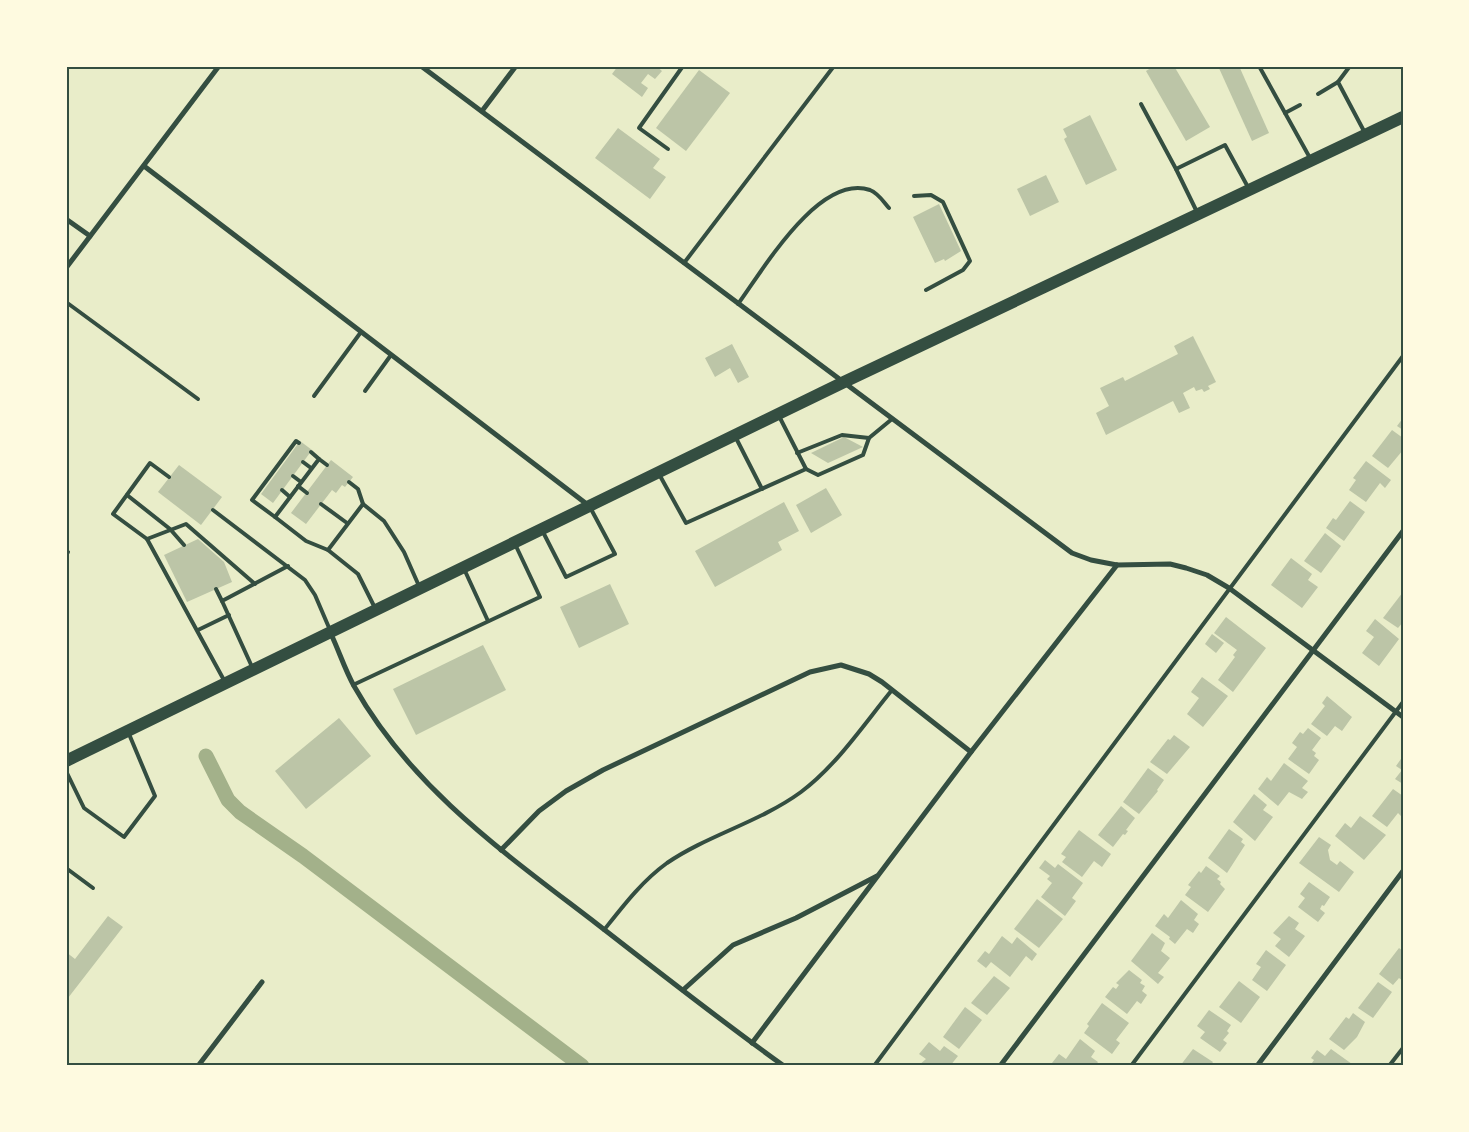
<svg xmlns="http://www.w3.org/2000/svg" width="1469" height="1132" viewBox="0 0 1469 1132" font-family="'DM Sans',sans-serif">
<style>
.lines{fill:none;stroke-linecap:round;stroke-linejoin:round}
.canal{stroke:#a3b18a;stroke-width:15}
.building{fill:#bcc5a7}
.service{stroke:#344e41;stroke-width:4}
.minor{stroke:#344e41;stroke-width:5}
.primary{stroke:#344e41;stroke-width:12}
.neatline{fill:none;stroke:#344e41;stroke-width:2}
</style>
<rect width="100%" height="100%" fill="#e9edc9"/>
<g class="lines">
<path class="canal" d="M206,756L228,800L240,812L303,856L582,1066"/>
</g>
<g class="building">
<path d="M618,66H656L662,71L655,79L648,74L641,83L648,88L642,97L612,74Z"/>
<path d="M1154,66H1174L1210,127L1186,141L1146,71Z"/>
<path d="M1218,66H1239L1269,133L1252,141Z"/>
<path d="M699,70L730,93L686,151L656,128Z"/>
<path d="M1090,115L1117,170L1086,185L1064,139L1067,137L1063,129Z"/>
<path d="M618,128L660,159L653,168L666,177L650,199L595,158Z"/>
<path d="M1046,175L1059,202L1030,216L1017,189Z"/>
<path d="M939,204L961,251L945,261L944,259L935,263L913,217Z"/>
<path d="M1193,336L1216,382L1208,386L1210,389L1204,392L1202,389L1196,391L1194,387L1183,393L1190,408L1179,413L1173,401L1106,435L1096,413L1109,406L1100,388L1123,377L1125,381L1178,354L1174,346Z"/>
<path d="M732,344L749,377L738,383L730,368L715,377L705,358Z"/>
<path d="M1403,418V430L1397,426Z"/>
<path d="M1392,430L1403,438V450L1388,468L1372,456Z"/>
<path d="M844,437L863,447L828,463L811,453Z"/>
<path d="M300,441L312,450L273,503L261,494Z"/>
<path d="M331,460L353,477L345,487L342,485L336,493L332,490L306,524L291,513Z"/>
<path d="M1366,461L1391,480L1385,488L1380,483L1366,502L1349,490L1356,480L1353,478Z"/>
<path d="M179,465L222,497L201,525L158,492Z"/>
<path d="M826,488L842,515L811,533L796,505Z"/>
<path d="M1350,501L1365,512L1344,541L1326,528L1333,518L1336,520Z"/>
<path d="M784,502L799,531L778,542L782,550L715,587L695,551Z"/>
<path d="M1325,533L1341,546L1321,573L1304,561Z"/>
<path d="M198,539L224,562L232,582L187,602L164,555Z"/>
<path d="M1291,558L1312,574L1308,580L1318,587L1302,608L1271,585Z"/>
<path d="M610,584L629,624L579,648L560,607Z"/>
<path d="M1403,592V622L1398,628L1383,618Z"/>
<path d="M1226,617L1266,648L1233,692L1218,680L1235,657L1233,655L1237,650L1214,633Z"/>
<path d="M1375,619L1399,639L1379,666L1362,653L1374,637L1366,631Z"/>
<path d="M1212,634L1224,643L1216,653L1205,644Z"/>
<path d="M483,645L506,690L416,735L393,689Z"/>
<path d="M1202,677L1228,696L1203,727L1187,714L1199,698L1191,692Z"/>
<path d="M1327,696L1352,717L1342,731L1335,726L1327,736L1311,724L1325,706L1322,703Z"/>
<path d="M339,718L371,756L306,809L275,771Z"/>
<path d="M1308,728L1321,738L1312,750L1316,753L1314,756L1319,760L1309,774L1288,759L1297,747L1292,743L1300,732L1303,734Z"/>
<path d="M1174,735L1190,747L1167,774L1150,762L1168,739L1170,740Z"/>
<path d="M1403,756V784L1395,779L1402,770L1396,766Z"/>
<path d="M1284,763L1308,781L1302,788L1308,792L1302,799L1289,792L1278,806L1258,789L1267,777L1271,781Z"/>
<path d="M1148,768L1164,780L1157,790L1158,791L1139,814L1123,802Z"/>
<path d="M1393,789L1403,796V814L1401,816L1398,813L1387,827L1372,816Z"/>
<path d="M1254,794L1267,805L1263,810L1273,817L1255,841L1233,822Z"/>
<path d="M1121,806L1135,818L1126,830L1128,831L1125,835L1123,834L1113,847L1098,835Z"/>
<path d="M1360,816L1386,835L1364,860L1335,836L1345,823L1351,828Z"/>
<path d="M1229,829L1243,839L1241,842L1245,845L1227,873L1208,858Z"/>
<path d="M1079,830L1111,854L1102,867L1094,861L1082,877L1062,862L1066,857L1061,854Z"/>
<path d="M1319,837L1331,845L1328,850L1330,860L1337,865L1340,861L1354,872L1339,892L1299,863Z"/>
<path d="M1045,860L1055,868L1058,864L1083,883L1072,898L1076,901L1065,916L1041,897L1052,883L1047,879L1050,876L1039,868Z"/>
<path d="M1206,866L1220,876L1217,879L1221,882L1220,884L1225,889L1208,912L1185,895L1191,887L1188,885L1199,871L1201,873Z"/>
<path d="M1309,882L1330,897L1324,906L1322,905L1320,909L1325,913L1318,922L1298,907L1305,898L1300,894Z"/>
<path d="M1037,899L1063,919L1039,948L1014,929Z"/>
<path d="M1181,900L1198,914L1194,920L1199,924L1193,933L1187,929L1175,944L1169,939L1170,937L1155,926L1164,914L1168,918Z"/>
<path d="M108,916L123,927L68,998L66,997V952L75,959Z"/>
<path d="M1289,916L1299,923L1295,929L1305,936L1289,957L1275,946L1281,939L1273,933Z"/>
<path d="M1152,933L1165,943L1161,951L1170,958L1158,973L1164,977L1158,984L1131,961Z"/>
<path d="M1002,936L1012,944L1017,937L1037,954L1032,961L1026,956L1010,977L991,962L986,968L977,961L985,951L989,954Z"/>
<path d="M1399,948L1403,951V981L1399,978L1393,985L1379,974Z"/>
<path d="M1266,950L1286,965L1267,991L1252,980L1261,967L1256,964Z"/>
<path d="M1129,970L1142,980L1140,983L1145,986L1142,991L1147,995L1141,1004L1137,1001L1127,1014L1105,997L1113,987L1116,989L1119,985L1116,983Z"/>
<path d="M994,976L1010,988L987,1015L971,1003Z"/>
<path d="M1239,981L1260,997L1241,1023L1219,1007Z"/>
<path d="M1378,982L1392,992L1373,1018L1358,1008Z"/>
<path d="M1102,1003L1129,1023L1116,1040L1120,1043L1112,1054L1084,1033L1089,1026L1087,1024Z"/>
<path d="M965,1007L982,1020L959,1049L943,1037Z"/>
<path d="M1209,1010L1231,1025L1227,1031L1229,1033L1223,1040L1227,1043L1220,1052L1200,1038L1205,1032L1197,1026Z"/>
<path d="M1353,1013L1365,1022L1357,1037L1344,1050L1329,1039L1346,1017L1349,1019Z"/>
<path d="M1080,1039L1095,1051L1091,1057L1098,1062L1095,1066H1056L1052,1063L1059,1054L1066,1059Z"/>
<path d="M929,1042L940,1051L944,1046L958,1056L950,1066H918L926,1059L919,1054Z"/>
<path d="M1193,1049L1213,1062L1210,1066H1180Z"/>
<path d="M1331,1049L1352,1064L1351,1066H1310L1314,1060L1311,1058L1317,1050L1325,1056Z"/>
</g>
<g class="lines">
<g class="service">
<path d="M1259,66L1310,158"/>
<path d="M1350,66L1338,82L1365,133"/>
<path d="M1318,94L1338,82"/>
<path d="M1141,104L1176,169L1225,145L1249,189"/>
<path d="M1285,113L1300,105"/>
<path d="M668,149L639,128L683,66"/>
<path d="M1176,169L1197,212"/>
<path d="M914,196L931,195L943,202L970,261L963,270L926,290"/>
<path d="M684,263L834,66"/>
<path d="M66,302L198,399"/>
<path d="M738,304C763,270 819,173 870,190C878,193 883,201 889,208"/>
<path d="M365,391L391,355"/>
<path d="M314,396L361,332"/>
<path d="M779,416L806,469L818,475L863,455L869,438L892,419"/>
<path d="M736,438L762,489"/>
<path d="M311,452L319,459L275,517L306,541L328,550"/>
<path d="M797,453L842,435L869,438"/>
<path d="M319,459L327,465"/>
<path d="M303,462L311,468"/>
<path d="M659,474L686,523L806,469"/>
<path d="M293,476L301,482"/>
<path d="M169,477L150,463L113,514L147,539L225,682"/>
<path d="M349,482L358,489L363,504"/>
<path d="M298,486L307,493"/>
<path d="M282,490L290,497"/>
<path d="M127,495L170,529L184,545"/>
<path d="M321,504L347,523"/>
<path d="M213,510L305,580L315,595L330,630"/>
<path d="M275,517L252,500L296,441L299,443"/>
<path d="M543,532L566,577L615,554L591,509"/>
<path d="M147,539L186,524L255,584"/>
<path d="M66,551L68,552"/>
<path d="M465,571L488,621"/>
<path d="M216,589L222,601"/>
<path d="M375,608L358,574L328,550L363,504L384,521L404,552L419,586"/>
<path d="M198,630L229,615"/>
<path d="M253,669L222,601L288,566"/>
<path d="M353,685L540,597L515,544"/>
<path d="M66,771L84,808L124,837L155,796L129,734"/>
<path d="M66,868L93,888"/>
<path d="M604,930C623,906 642,881 667,863C708,835 760,822 801,792C837,765 864,724 892,690"/>
<path d="M874,1066L1403,356"/>
<path d="M1131,1066L1403,702"/>
<path d="M1389,1066L1403,1048"/>
</g>
<g class="minor">
<path d="M421,66L1072,553L1091,560L1117,565L1170,564L1186,568L1207,575L1229,588L1403,717"/>
<path d="M482,111L516,66"/>
<path d="M144,166L588,505"/>
<path d="M66,219L90,236"/>
<path d="M66,268L219,66"/>
<path d="M331,634C339,651 345,670 354,686C412,789 506,854 597,924C659,972 721,1021 784,1066"/>
<path d="M501,850L539,811L566,791L603,770L810,672L841,665L869,674L882,682L971,752"/>
<path d="M683,990L733,945L796,918L877,876"/>
<path d="M752,1043L971,752L1117,565"/>
<path d="M198,1066L262,982"/>
<path d="M1000,1066L1403,531"/>
<path d="M1257,1066L1403,871"/>
</g>
<path class="primary" d="M66,761C326,637 584,507 844,382C1030,293 1217,207 1403,117"/>
</g>
<rect width="1469" height="1132" fill="none" stroke="#fefae0" stroke-width="135"/>
<rect x="68" y="68" width="1334" height="996" class="neatline"/>
</svg>
